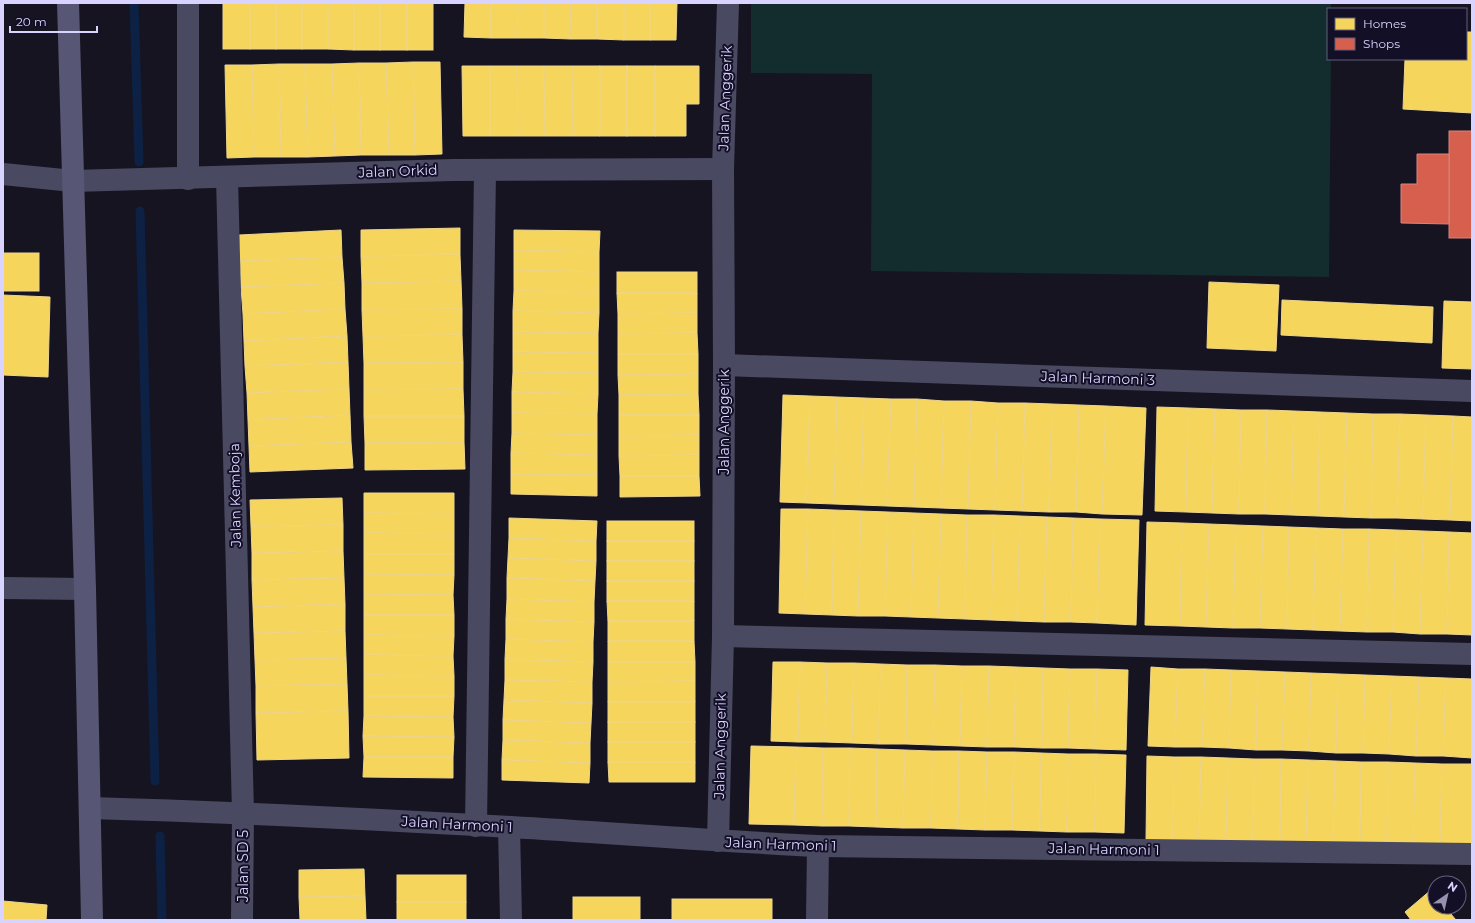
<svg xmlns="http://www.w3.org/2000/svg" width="1475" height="923" viewBox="0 0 1475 923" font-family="Montserrat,sans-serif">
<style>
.green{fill:#132c2d}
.homes{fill:#f6d55c;stroke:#edd58d}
.shops{fill:#d6604d;stroke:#d78382}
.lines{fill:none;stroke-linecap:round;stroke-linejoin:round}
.stream{stroke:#0d2144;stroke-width:9}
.street{stroke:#4a4962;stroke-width:22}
.secondary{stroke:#575674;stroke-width:22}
.labels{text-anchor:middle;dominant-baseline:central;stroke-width:4;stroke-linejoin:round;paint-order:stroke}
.street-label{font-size:14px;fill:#d9d4ff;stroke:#130f26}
</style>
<rect width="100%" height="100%" fill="#161421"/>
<path class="green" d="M751,3H1331V9H1328V59H1331L1329,277L871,271L872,74L751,73Z"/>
<g class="homes">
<rect x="223" y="3" width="27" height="46"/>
<rect x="250" y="3" width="26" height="46"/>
<rect x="276" y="3" width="26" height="46"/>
<rect x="302" y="3" width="26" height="46"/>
<path d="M328,3H354V50L328,49Z"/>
<rect x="354" y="3" width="26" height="47"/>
<rect x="380" y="3" width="27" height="47"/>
<rect x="407" y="3" width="26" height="47"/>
<path d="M465,3H491V38L464,37Z"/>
<path d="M491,3H518L517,38H491Z"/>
<path d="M518,3H544V38H517Z"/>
<path d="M544,3H571L570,39L544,38Z"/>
<path d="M571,3H597V39H570Z"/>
<path d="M597,3H624V40L597,39Z"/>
<rect x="624" y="3" width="26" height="37"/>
<path d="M650,3H677L676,40H650Z"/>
<path d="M1466,32H1472V113L1403,109L1405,59H1466Z"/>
<path d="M413,62H440L442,154L415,155Z"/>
<path d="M413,62L415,155H389L386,63Z"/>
<path d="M359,63H386L389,155H361Z"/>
<path d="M359,63L361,155L335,156L332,64Z"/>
<path d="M279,64H305L308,157H281Z"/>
<path d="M279,64L281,157H254L252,65Z"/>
<path d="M305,64H332L335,156L308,157Z"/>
<path d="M225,65H252L254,157L227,158Z"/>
<path d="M462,66H490V136H463Z"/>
<path d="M490,66H517L518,136H490Z"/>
<path d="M517,66H544L545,136H518Z"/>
<path d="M544,66H572L573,136H545Z"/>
<path d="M572,66H600V136H573Z"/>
<rect x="600" y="66" width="27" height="70"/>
<rect x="627" y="66" width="28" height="70"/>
<path d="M655,66H699V104H686V136H655Z"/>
<path d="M460,228V255L361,256V230Z"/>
<path d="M341,230L342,257L240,261L239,235Z"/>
<path d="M514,230L600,231L599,252L514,250Z"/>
<path d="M514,250L599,252V272L514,270Z"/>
<rect x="3" y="253" width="36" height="38"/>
<path d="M460,255L461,281L362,283L361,256Z"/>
<path d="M342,257L344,283L241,287L240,261Z"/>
<path d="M514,270L599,272V292L514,291Z"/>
<rect x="617" y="272" width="80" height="21"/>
<path d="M461,281L462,309L362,310V283Z"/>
<path d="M1209,282L1279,285L1276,351L1207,348Z"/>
<path d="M344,283L345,309L243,314L241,287Z"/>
<path d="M514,291L599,292V313L513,311Z"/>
<path d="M617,293H697V313L618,314Z"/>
<path d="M3,295L50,297L48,377L3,375Z"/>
<path d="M1282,300L1433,307L1432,343L1281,335Z"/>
<path d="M1444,301L1472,302V369L1442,368Z"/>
<path d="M345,309L347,336L244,341L243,314Z"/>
<path d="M462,309V335L363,336L362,310Z"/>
<path d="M513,311L599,313L598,333L513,332Z"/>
<path d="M697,313V333L618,334V314Z"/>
<path d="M513,332L598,333V353L513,352Z"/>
<path d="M697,333L698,354H618V334Z"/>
<path d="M462,335L463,362L364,363L363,336Z"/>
<path d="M347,336L348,362L245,366L244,341Z"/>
<path d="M513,352L598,353V373L513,372Z"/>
<path d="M618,354H698V374L618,375Z"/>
<path d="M348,362L349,389L247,393L245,366Z"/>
<path d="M463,362V389L364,390V363Z"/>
<path d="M513,372L598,373V394L512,392Z"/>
<path d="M698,374V394L619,395L618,375Z"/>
<path d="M349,389L350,415L248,420L247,393Z"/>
<path d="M463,389L464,416H364V390Z"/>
<path d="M512,392L598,394L597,414L512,413Z"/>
<path d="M698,394L699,415H619V395Z"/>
<path d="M783,395L810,396L807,503L780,502Z"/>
<path d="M810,396L837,397L834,504L807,503Z"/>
<path d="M837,397L864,398L861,505L834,504Z"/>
<path d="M864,398L891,399L887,506L861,505Z"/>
<path d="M891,399H917L914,507L887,506Z"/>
<path d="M917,399L944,401L941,508L914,507Z"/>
<path d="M944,401H971L968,509L941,508Z"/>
<path d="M971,401L998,403L995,510L968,509Z"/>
<path d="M998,403H1025L1022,511L995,510Z"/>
<path d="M1025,403L1052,404L1049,512L1022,511Z"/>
<path d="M1052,404L1079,405L1076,512H1049Z"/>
<path d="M1079,405L1106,406L1102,514L1076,512Z"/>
<path d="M1106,406L1146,408L1142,515L1102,514Z"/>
<path d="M1157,407L1188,408L1186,512L1155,511Z"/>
<path d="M1188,408L1215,409L1212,513L1186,512Z"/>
<path d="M1215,409L1241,410L1239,514L1212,513Z"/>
<path d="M1241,410H1267L1265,514H1239Z"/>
<path d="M1267,410L1294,411L1291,515L1265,514Z"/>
<path d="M1294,411L1320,412L1318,516L1291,515Z"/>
<path d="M1320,412L1347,413L1344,517L1318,516Z"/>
<path d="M512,413L597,414V435L512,433Z"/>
<path d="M1347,413L1373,414L1371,518L1344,517Z"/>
<path d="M1373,414H1400L1397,518H1371Z"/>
<path d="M1400,414L1426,415L1423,519L1397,518Z"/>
<path d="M350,415L351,442L249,446L248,420Z"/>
<path d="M619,415H699V435L619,436Z"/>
<path d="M1426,415L1453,416L1450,520L1423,519Z"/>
<path d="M364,416H464V442L365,443Z"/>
<path d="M1453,416L1472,417V521L1450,520Z"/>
<path d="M512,433L597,435V455L511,453Z"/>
<path d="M699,435V455L619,456V436Z"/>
<path d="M351,442L353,468L250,472L249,446Z"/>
<path d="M464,442L465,469L365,470V443Z"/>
<path d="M511,453L597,455V475L511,474Z"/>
<path d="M699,455V476H620L619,456Z"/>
<path d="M511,474L597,475V496L511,494Z"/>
<path d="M620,476H699L700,496L620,497Z"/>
<path d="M364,493H454V514L364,513Z"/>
<path d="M342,498L343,525L251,526L250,500Z"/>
<path d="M781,509H808L805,614L779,613Z"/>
<path d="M808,509L834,510L832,615L805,614Z"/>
<path d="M834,510L861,511L858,616L832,615Z"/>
<path d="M861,511L888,512L885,616H858Z"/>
<path d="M888,512L914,513L911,617L885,616Z"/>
<path d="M364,513L454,514V534L364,533Z"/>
<path d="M914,513L941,514L938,618L911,617Z"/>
<path d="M941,514L967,515L965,619L938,618Z"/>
<path d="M967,515H994L991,620L965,619Z"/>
<path d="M994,515L1020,516L1017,621L991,620Z"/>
<path d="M1020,516L1047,517L1044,622L1017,621Z"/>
<path d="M1047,517L1073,518L1071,622H1044Z"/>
<path d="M509,518L597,521L596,541L509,538Z"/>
<path d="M1073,518L1100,519L1097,623L1071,622Z"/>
<path d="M1100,519L1139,520L1136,625L1097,623Z"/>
<rect x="607" y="521" width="87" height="20"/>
<path d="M1147,522L1182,523L1180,626L1145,625Z"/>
<path d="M1182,523L1209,524L1206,627L1180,626Z"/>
<path d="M1209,524L1236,525L1233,628L1206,627Z"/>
<path d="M343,525V551L252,553L251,526Z"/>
<path d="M1236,525L1263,526L1260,628H1233Z"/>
<path d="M1263,526L1289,527L1287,629L1260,628Z"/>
<path d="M1289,527L1316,528L1313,630L1287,629Z"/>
<path d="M1316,528L1343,529L1340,631L1313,630Z"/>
<path d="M1343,529H1369L1367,632L1340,631Z"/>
<path d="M1369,529L1396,530L1393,632H1367Z"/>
<path d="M1396,530L1423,531L1420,634L1393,632Z"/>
<path d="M1423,531L1449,532L1447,634H1420Z"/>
<path d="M1449,532L1472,533V635L1447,634Z"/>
<path d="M364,533L454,534V554H364Z"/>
<path d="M509,538L596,541V561L508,558Z"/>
<rect x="607" y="541" width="87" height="20"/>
<path d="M343,551L344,578L252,580V553Z"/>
<path d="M364,554H454V575L364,574Z"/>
<path d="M508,558L596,561L595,581L507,578Z"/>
<rect x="607" y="561" width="87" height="20"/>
<path d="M364,574L454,575L453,595L364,594Z"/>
<path d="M344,578L345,604L253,607L252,580Z"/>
<path d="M507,578L595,581L594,602L507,599Z"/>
<rect x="607" y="581" width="87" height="20"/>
<path d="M364,594L453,595L454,615H364Z"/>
<path d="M507,599L594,602V622L506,619Z"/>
<path d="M607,601H694V621H608Z"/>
<path d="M345,604V631L254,633L253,607Z"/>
<path d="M364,615H454V636L364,635Z"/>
<path d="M506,619L594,622L593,642L506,639Z"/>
<rect x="608" y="621" width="86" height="20"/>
<path d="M345,631L346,658L255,660L254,633Z"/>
<path d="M364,635L454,636L453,656L364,655Z"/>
<path d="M506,639L593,642V662L505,659Z"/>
<path d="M608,641H694L695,662H608Z"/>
<path d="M364,655L453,656L454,676L364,675Z"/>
<path d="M346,658L347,684L256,686L255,660Z"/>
<path d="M505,659L593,662L592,682L505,680Z"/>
<path d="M608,662H695V681L608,682Z"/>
<path d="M773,662H800L798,742L771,741Z"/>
<path d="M800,662L827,663L825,742H798Z"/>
<path d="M827,663H854L852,743L825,742Z"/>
<path d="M854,663L880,664L879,744L852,743Z"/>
<path d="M880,664L907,665L906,744H879Z"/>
<path d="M907,665H935L933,745L906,744Z"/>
<path d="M935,665L962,666L960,746L933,745Z"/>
<path d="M962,666H989L987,747L960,746Z"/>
<path d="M989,666L1016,667L1014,747H987Z"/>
<path d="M1016,667L1043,668L1042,748L1014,747Z"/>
<path d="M1151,667L1178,669L1175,747L1148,746Z"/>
<path d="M1043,668L1070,669L1068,748H1042Z"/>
<path d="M1070,669H1097L1095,749L1068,748Z"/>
<path d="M1097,669L1128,670L1126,750L1095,749Z"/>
<path d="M1178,669H1205L1202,747H1175Z"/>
<path d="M1205,669L1231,670L1229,748L1202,747Z"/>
<path d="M1231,670L1258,671L1256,750L1229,748Z"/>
<path d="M1258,671L1285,672L1282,750H1256Z"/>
<path d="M1285,672L1311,673L1309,751L1282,750Z"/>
<path d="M1311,673L1338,674L1336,753L1309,751Z"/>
<path d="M1338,674L1365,675L1363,753H1336Z"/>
<path d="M364,675L454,676V696H364Z"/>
<path d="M1365,675L1392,676L1389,754L1363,753Z"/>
<path d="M1392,676L1419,677L1416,756L1389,754Z"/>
<path d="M1419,677L1446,678L1443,756H1416Z"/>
<path d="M1446,678L1472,679V758L1443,756Z"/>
<path d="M505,680L592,682V703L504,700Z"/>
<path d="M695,681V702H608V682Z"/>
<path d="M347,684L348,711L256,713V686Z"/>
<path d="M364,696H454L453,717L364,716Z"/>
<path d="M504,700L592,703L591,723L503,720Z"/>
<rect x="608" y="702" width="87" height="20"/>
<path d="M348,711L349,758L257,760L256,713Z"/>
<path d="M364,716L453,717L454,737L363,736Z"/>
<path d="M503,720L591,723L590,743L503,740Z"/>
<rect x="608" y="722" width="87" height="20"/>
<path d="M363,736L454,737L453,757H364Z"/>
<path d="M503,740L590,743V763L502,760Z"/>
<rect x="608" y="742" width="87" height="20"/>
<path d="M751,746L796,747L794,825L749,824Z"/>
<path d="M796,747L823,748L822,826L794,825Z"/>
<path d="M823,748H850L849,826H822Z"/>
<path d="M850,748L877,749L876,827L849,826Z"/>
<path d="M877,749L905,750L903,828L876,827Z"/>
<path d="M905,750L932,751L931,828H903Z"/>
<path d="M932,751H959L958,829L931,828Z"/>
<path d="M959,751L987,752L985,830L958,829Z"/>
<path d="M987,752H1014L1012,830H985Z"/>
<path d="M1014,752L1041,753L1040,831L1012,830Z"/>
<path d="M1041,753L1068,754L1067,832L1040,831Z"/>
<path d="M1068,754H1096L1095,832H1067Z"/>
<path d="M1096,754L1126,755L1124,833L1095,832Z"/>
<path d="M1147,756L1174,757L1173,841L1146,840Z"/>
<path d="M364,757H453V778L363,777Z"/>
<path d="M1174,757H1201L1199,841H1173Z"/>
<path d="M1201,757L1228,758L1226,842L1199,841Z"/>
<path d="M1228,758L1254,759L1253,842H1226Z"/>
<path d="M1254,759H1281L1280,843L1253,842Z"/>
<path d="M1281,759L1308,760L1306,844L1280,843Z"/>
<path d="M502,760L590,763L589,783L502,780Z"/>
<path d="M1308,760L1335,761L1333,845L1306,844Z"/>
<path d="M1335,761L1361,762L1360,845H1333Z"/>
<path d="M608,762H695V782H609Z"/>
<path d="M1361,762H1388L1387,846L1360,845Z"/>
<path d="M1388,762L1415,763L1413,847L1387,846Z"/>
<path d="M1415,763L1442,764L1440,847H1413Z"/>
<path d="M1442,764H1472V848L1440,847Z"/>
<path d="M364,869L365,896L299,897V870Z"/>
<rect x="397" y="875" width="69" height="27"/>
<path d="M1431,890L1435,895V907H1445L1456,920H1411L1405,912Z"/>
<path d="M365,896L366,920H300L299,897Z"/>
<rect x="573" y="897" width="67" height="23"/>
<rect x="672" y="899" width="100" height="21"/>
<path d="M3,901L47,905L46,920H3Z"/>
<rect x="397" y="902" width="69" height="18"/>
</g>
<g class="shops">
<rect x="1449" y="131" width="23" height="107"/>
<path d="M1417,154H1449V224L1401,223V184H1417Z"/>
</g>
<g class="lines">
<g class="stream">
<path d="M134,3L139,162"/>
<path d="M140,211L155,781"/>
<path d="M160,836L162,920"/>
</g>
<g class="street">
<path d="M3,174L73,181L453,170L723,169"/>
<path d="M227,177L243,813L242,920"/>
<path d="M188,179V3"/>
<path d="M724,365L1472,391"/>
<path d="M3,588L85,589"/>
<path d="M723,636L1472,654"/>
<path d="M90,808C230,812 370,819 511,827C613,833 715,841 818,846L1472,854"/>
<path d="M476,826L485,170"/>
<path d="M509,827L511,920"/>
<path d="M718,841L723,636L724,365L723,169L728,3"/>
<path d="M817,920L818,846"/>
</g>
<path class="secondary" d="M68,3L85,589L92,920"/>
</g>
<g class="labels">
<g class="street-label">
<text transform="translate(725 98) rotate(-88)">Jalan Anggerik</text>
<text transform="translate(398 171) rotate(-2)">Jalan Orkid</text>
<text transform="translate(1098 378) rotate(2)">Jalan Harmoni 3</text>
<text transform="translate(724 422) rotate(-90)">Jalan Anggerik</text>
<text transform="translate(235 495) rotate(-91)">Jalan Kemboja</text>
<text transform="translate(720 746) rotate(-89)">Jalan Anggerik</text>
<text transform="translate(457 824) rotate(3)">Jalan Harmoni 1</text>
<text transform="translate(781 844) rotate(2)">Jalan Harmoni 1</text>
<text transform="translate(1104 849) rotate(1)">Jalan Harmoni 1</text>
<text transform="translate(243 866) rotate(-90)">Jalan SD 5</text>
</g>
</g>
<rect width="1475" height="923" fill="none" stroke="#d9d4ff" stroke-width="8"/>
<rect x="1327" y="8" width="140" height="52" fill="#130f26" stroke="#625e7d"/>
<rect x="1335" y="18" width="20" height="12" fill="#f6d55c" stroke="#625e7d"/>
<text x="1363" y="28" font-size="12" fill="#d9d4ff">Homes</text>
<rect x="1335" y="38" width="20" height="12" fill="#d6604d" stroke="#625e7d"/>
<text x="1363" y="48" font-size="12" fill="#d9d4ff">Shops</text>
<g transform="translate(1447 895) rotate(34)"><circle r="19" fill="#130f26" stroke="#625e7d"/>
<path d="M0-3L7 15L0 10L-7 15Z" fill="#9591b1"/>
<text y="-6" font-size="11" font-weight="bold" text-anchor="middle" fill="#d9d4ff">N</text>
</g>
<path d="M10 26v6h87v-6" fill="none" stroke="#d9d4ff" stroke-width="2"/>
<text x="16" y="26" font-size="12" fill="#d9d4ff" stroke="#130f26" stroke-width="3" paint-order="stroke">20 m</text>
</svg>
